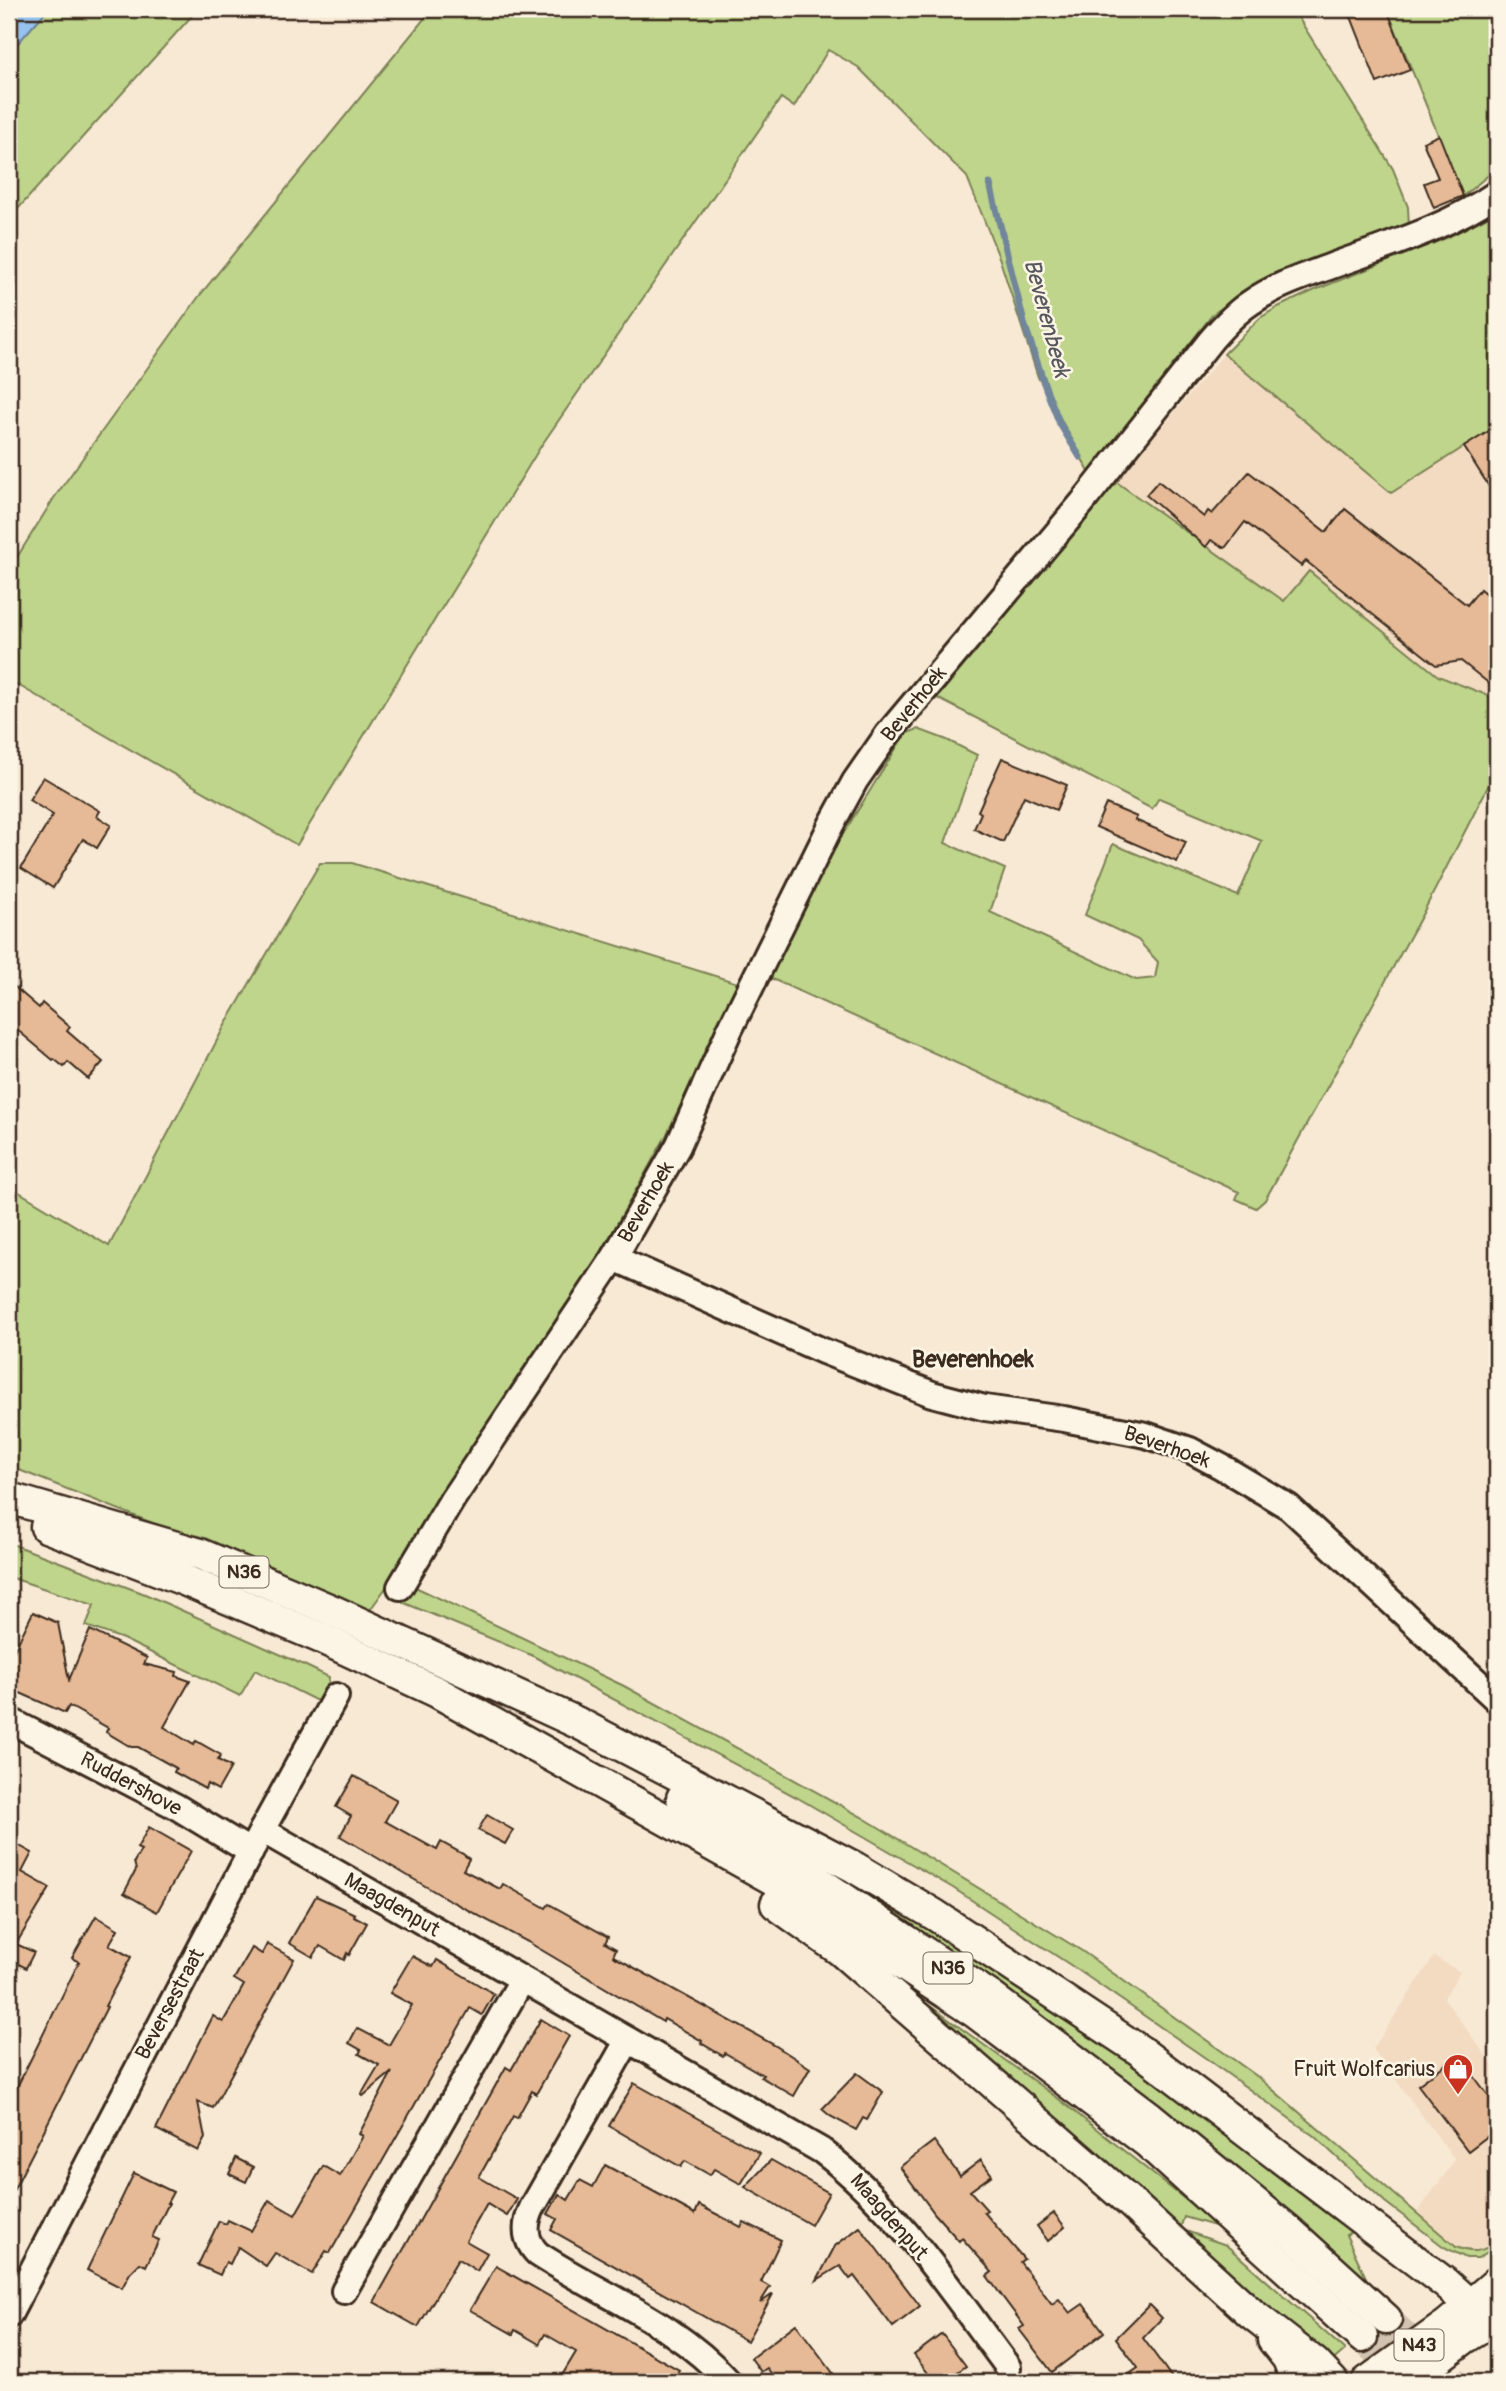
<svg xmlns="http://www.w3.org/2000/svg" width="1506" height="2391" viewBox="0 0 1506 2391" font-family="Pangolin,sans-serif">
<style>
.built{fill:#f3dbc2}
.green{fill:#bed58b;stroke:#7c8054;stroke-width:2}
.water{fill:#95c2ef;stroke:#71859b;stroke-width:2}
.lines{fill:none;stroke-linecap:round;stroke-linejoin:round}
.stream{stroke:#71859b;stroke-width:7}
.building{fill:#e6ba96;stroke:#3b2a1e;stroke-width:2}
.major-tunnel{stroke:#d2c3b0;stroke-width:30;stroke-dasharray:30 15;stroke-linecap:butt}
.minor-casing{stroke:#3b2a1e;stroke-width:30}
.major-casing{stroke:#3b2a1e;stroke-width:35}
.minor{stroke:#fcf5e5;stroke-width:24}
.major{stroke:#fcf5e5;stroke-width:30}
.labels{text-anchor:middle;dominant-baseline:central;stroke-width:5;stroke-linejoin:round;paint-order:stroke}
.shield{fill:#fcf5e5;stroke:#75675a;stroke-width:2}
.shield-label{font-size:19px;font-weight:bold;fill:#3b2a1e}
.street-label{font-size:21px;fill:#3b2a1e;stroke:#fcf5e5}
.poi-label{font-size:21px;fill:#3b2a1e;stroke:#fcf5e5;text-anchor:end}
.water-label{font-size:23px;font-style:italic;fill:#56585d;stroke:#fcf5e5}
.neighbourhood-label{font-size:23px;font-weight:bold;fill:#3b2a1e;stroke:#fcf5e5}
</style>
<rect width="100%" height="100%" fill="#f8e9d5"/>
<filter id="ink" filterUnits="userSpaceOnUse"><feTurbulence type="fractalNoise" baseFrequency=".0143" numOctaves="2"/><feDisplacementMap in="SourceGraphic" scale="14" xChannelSelector="R" yChannelSelector="G"/><feConvolveMatrix kernelMatrix="1 2 1 2 8 2 1 2 1" color-interpolation-filters="sRGB"/></filter>
<g filter="url(#ink)">
<g class="built">
<path d="M1224,354L1391,493L1497,426V699L1438,676L1309,572L1284,601L1115,482Z"/>
<path d="M1434,1956L1460,1972L1444,1998L1497,2071V2242L1484,2250L1471,2253L1456,2247L1417,2213L1455,2160L1373,2049Z"/>
</g>
<g class="green">
<path d="M48,9H198L9,219V53Z"/>
<path d="M432,9H1293L1393,169L1408,207L1409,227L1273,274L1213,314L1089,472L1038,377L1000,260L967,177L858,67L828,50L794,107L781,98L541,446L297,845L9,680V570L54,498L200,295Z"/>
<path d="M1387,9H1497V168L1463,196Z"/>
<path d="M1497,212V426L1391,493L1224,354L1260,318L1278,307L1315,290L1446,238Z"/>
<path d="M1115,481L1284,601L1309,571L1438,676L1497,699V769L1423,913L1265,1200L1256,1208L1236,1199L1239,1192L770,978L819,873L905,734L918,729L947,740L977,755L945,843L1005,869L990,912L1136,980L1155,978L1158,962L1138,940L1085,915L1113,844L1238,896L1262,841L1159,798L1152,809L937,698Z"/>
<path d="M320,863H352L738,983L666,1136L598,1258L390,1582L367,1614L203,1543L9,1466V1186L109,1246L224,1027Z"/>
<path d="M9,1543L145,1594L304,1665L329,1677L328,1686L317,1701L255,1670L240,1696L123,1639L86,1626L94,1605L9,1577Z"/>
<path d="M409,1584L624,1686L862,1817L1082,1951L1258,2077L1456,2247C1474,2254 1481,2252 1497,2242V2246L1478,2258H1466L1444,2247L1385,2202L1314,2136L1204,2057L1078,1970L953,1888L798,1798L531,1655L402,1602V1596Z"/>
<path d="M766,1831L968,1945L1146,2067L1357,2229L1346,2235L1369,2284C1263,2191 1156,2100 1042,2016C952,1951 861,1891 766,1831Z"/>
<path d="M897,1982L1060,2100L1216,2224L1215,2226L1184,2217L1180,2229L1226,2245L1345,2350L1328,2365Z"/>
</g>
<path class="water" d="M9,9H48L9,53Z"/>
<g class="lines">
<path class="stream" d="M990,184L1024,323L1046,389L1060,424L1080,457"/>
</g>
<g class="building">
<path d="M1348,9H1387L1410,70L1377,83Z"/>
<path d="M1439,135L1463,196L1434,208L1424,183L1438,178L1423,142Z"/>
<path d="M1497,426V499L1464,447Z"/>
<path d="M1249,472L1326,532L1345,509L1467,605L1480,589L1497,603V690L1461,661L1436,665L1306,561L1301,566L1245,522L1225,548L1211,540L1206,547L1146,495L1158,481L1204,517L1208,511L1212,514Z"/>
<path d="M1002,758L1067,785L1056,810L1024,796L1003,842L974,829L981,813L978,811Z"/>
<path d="M43,777L100,811L97,816L111,825L97,848L83,839L53,888L21,868L53,815L29,800Z"/>
<path d="M1106,804L1137,817L1135,820L1186,842L1177,862L1096,827Z"/>
<path d="M9,982L39,1008L42,1003L50,1010L70,1027L67,1031L103,1062L88,1079L68,1062L64,1067L54,1059L53,1060L9,1023Z"/>
<path d="M33,1612L58,1623L69,1680L90,1630L147,1658L144,1664L177,1672L176,1676L190,1681L164,1727L194,1745L196,1741L221,1755L218,1760L231,1767L218,1790L207,1784L205,1789L174,1772L176,1768L138,1747H131L106,1732L108,1728L69,1706L65,1713L9,1688V1649L14,1651Z"/>
<path d="M354,1776L397,1800L385,1821L437,1850L441,1842L463,1854L469,1859L463,1870L500,1889L503,1884L546,1908L549,1904L608,1937L605,1943L616,1949L613,1956L776,2046L810,2068L794,2096L761,2077L763,2075L725,2053L723,2056L701,2043L702,2041L664,2019L663,2022L528,1942L449,1900L340,1836L351,1816L336,1807Z"/>
<path d="M487,1815L513,1830L505,1844L478,1830Z"/>
<path d="M149,1827L191,1851L157,1912L124,1893L136,1870L134,1862L141,1850L137,1848Z"/>
<path d="M9,1840L32,1853L22,1872L50,1888L16,1944L34,1952L26,1968L9,1959Z"/>
<path d="M316,1896L355,1914L354,1916L367,1923L349,1955L347,1953L344,1960L320,1946L313,1957L289,1943Z"/>
<path d="M96,1916L118,1929L109,1945L131,1957L105,2006L107,2007L9,2199V2103L79,1962L72,1958Z"/>
<path d="M267,1944L294,1959L213,2108L198,2102L205,2138L198,2151L156,2129L213,2016L223,2022L244,1985L234,1979L252,1948L262,1954Z"/>
<path d="M412,1956L433,1967L437,1960L494,1994L482,2015L470,2008L330,2253L326,2251L312,2274L275,2253L266,2266L238,2247L230,2264L226,2262L220,2275L198,2265L219,2221L226,2224L228,2220L251,2231L269,2200L295,2215L323,2166L340,2176L363,2136L359,2134L392,2072L363,2096L361,2095L379,2065L359,2054L361,2050L349,2043L357,2028L389,2045L412,2005L390,1993Z"/>
<path d="M541,2019L569,2036L536,2094L532,2091L517,2118L513,2116L479,2177L517,2199L507,2216L487,2204L466,2241L487,2253L477,2271L458,2259L418,2327L374,2302L506,2067L511,2070Z"/>
<path d="M1458,2055L1497,2107V2129L1468,2151L1418,2085Z"/>
<path d="M857,2073L883,2092L867,2120L863,2118L856,2130L830,2116L822,2109Z"/>
<path d="M634,2083L760,2153L741,2184L714,2169L710,2175L685,2161L681,2167L609,2126Z"/>
<path d="M934,2141L960,2176L981,2160L992,2175L970,2191L987,2210L984,2212L1024,2259L1020,2262L1052,2304L1059,2299L1070,2313L1083,2304L1104,2332L1052,2372L1019,2329L1024,2326L987,2276L992,2272L962,2238L959,2241L935,2214L900,2167Z"/>
<path d="M236,2158L253,2167L246,2182L229,2174Z"/>
<path d="M771,2160L829,2193L811,2225L745,2187Z"/>
<path d="M605,2165L695,2214L699,2205L741,2227L744,2222L781,2240L761,2282L770,2287L760,2303L773,2294L747,2341L551,2230L557,2219L548,2214L559,2194L568,2200L580,2180L593,2187Z"/>
<path d="M134,2173L173,2192L167,2203H169L152,2237L159,2240L146,2266L140,2263L130,2273L122,2288L87,2270Z"/>
<path d="M1054,2213L1065,2227L1048,2241L1037,2226Z"/>
<path d="M860,2227L920,2306L893,2327L854,2276L850,2279L840,2266L817,2280L835,2246Z"/>
<path d="M496,2266L679,2370L673,2382H558L576,2352L545,2334L539,2344L515,2330L513,2334L470,2310Z"/>
<path d="M1149,2305L1162,2318L1143,2338L1175,2382H1118L1138,2368L1116,2338Z"/>
<path d="M796,2324L833,2373L821,2382H778L767,2368L761,2372L751,2358Z"/>
<path d="M942,2334L966,2366L944,2382H935L914,2355Z"/>
</g>
<g class="lines">
<g class="major-tunnel">
<path d="M1386,2319L1454,2382"/>
<path d="M1362,2337L1410,2382"/>
</g>
<g class="minor-casing">
<g id="minor">
<path d="M614,1258L823,1351L932,1394L985,1408L1064,1419L1146,1435L1190,1450L1222,1467L1289,1507L1497,1700"/>
<path d="M400,1587L452,1500L614,1258L678,1146L730,1029L831,825L855,781L887,735L1082,503L1211,340C1223,326 1235,313 1250,303C1274,286 1302,277 1329,267C1386,246 1447,228 1497,193"/>
<path d="M9,1720L177,1807L251,1852"/>
<path d="M262,1830L822,2151C898,2209 951,2291 1008,2367"/>
<path d="M628,2040L532,2208C524,2225 524,2240 538,2254C604,2297 675,2322 729,2382"/>
<path d="M344,2291L522,1980"/>
<path d="M9,2315L262,1830L336,1696"/>
</g>
</g>
<g class="major-casing">
<g id="major">
<path d="M9,1498L200,1554L331,1610L578,1723L854,1867L935,1915L1139,2050L1445,2283L1497,2329"/>
<path d="M46,1527L184,1580L319,1637L437,1692L774,1880L976,2013L1147,2142L1362,2337"/>
<path d="M682,1798L816,1880L991,1997L1150,2117L1288,2230L1386,2319"/>
<path d="M776,1904L840,1950L1132,2204L1251,2313L1315,2363L1333,2382"/>
<path d="M1273,2340L1288,2359L1297,2382"/>
<path d="M1367,2382L1448,2324L1497,2282"/>
<path d="M1406,2382L1465,2338L1497,2318"/>
</g>
</g>
<use href="#minor" class="minor"/>
<use href="#major" class="major"/>
</g>
</g>
<defs>
<g id="shop-pin" transform="scale(1.575)"><path d="M0 17L-7.5 6A9.5 9.5 0 1 1 7.5 6Z" fill="#c8321e" stroke="#fcf5e5"/><path d="M-5-2.5h2.3a2.7 3.5 0 0 1 5.4 0H5L5.5 6h-11ZM-1.5-2.5h3a1.5 2.3 0 0 0-3 0Z" fill="#fff"/></g>
</defs>
<g fill-rule="evenodd">
<use href="#shop-pin" x="1458" y="2069"/>
</g>
<g class="labels">
<g class="shield">
<rect x="219.5" y="1556.5" width="49" height="31" rx="5"/>
<rect x="923.5" y="1952.5" width="49" height="31" rx="5"/>
<rect x="1394.5" y="2329.5" width="49" height="31" rx="5"/>
</g>
<g class="shield-label">
<text x="244" y="1572">N36</text>
<text x="948" y="1968">N36</text>
<text x="1419" y="2345">N43</text>
</g>
<g class="street-label">
<text transform="translate(914 704) rotate(-51)">Beverhoek</text>
<text transform="translate(646 1202) rotate(-60)">Beverhoek</text>
<text transform="translate(1167 1447) rotate(19)">Beverhoek</text>
<text transform="translate(131 1784) rotate(28)">Ruddershove</text>
<text transform="translate(392 1905) rotate(30)">Maagdenput</text>
<text transform="translate(170 2004) rotate(-62)">Beversestraat</text>
<text transform="translate(889 2217) rotate(49)">Maagdenput</text>
</g>
<g class="poi-label">
<text x="1435" y="2069">Fruit Wolfcarius</text>
</g>
<g class="water-label">
<text transform="translate(1047 318) rotate(75)">Beverenbeek</text>
</g>
<g class="neighbourhood-label">
<text x="973" y="1359">Beverenhoek</text>
</g>
</g>
<rect width="1506" height="2391" fill="none" stroke="#fcf5e5" stroke-width="35"/>
<rect x="18" y="18" width="1471" height="2356" fill="none" stroke="#3b2a1e" stroke-width="2.5" filter="url(#ink)"/>
</svg>
